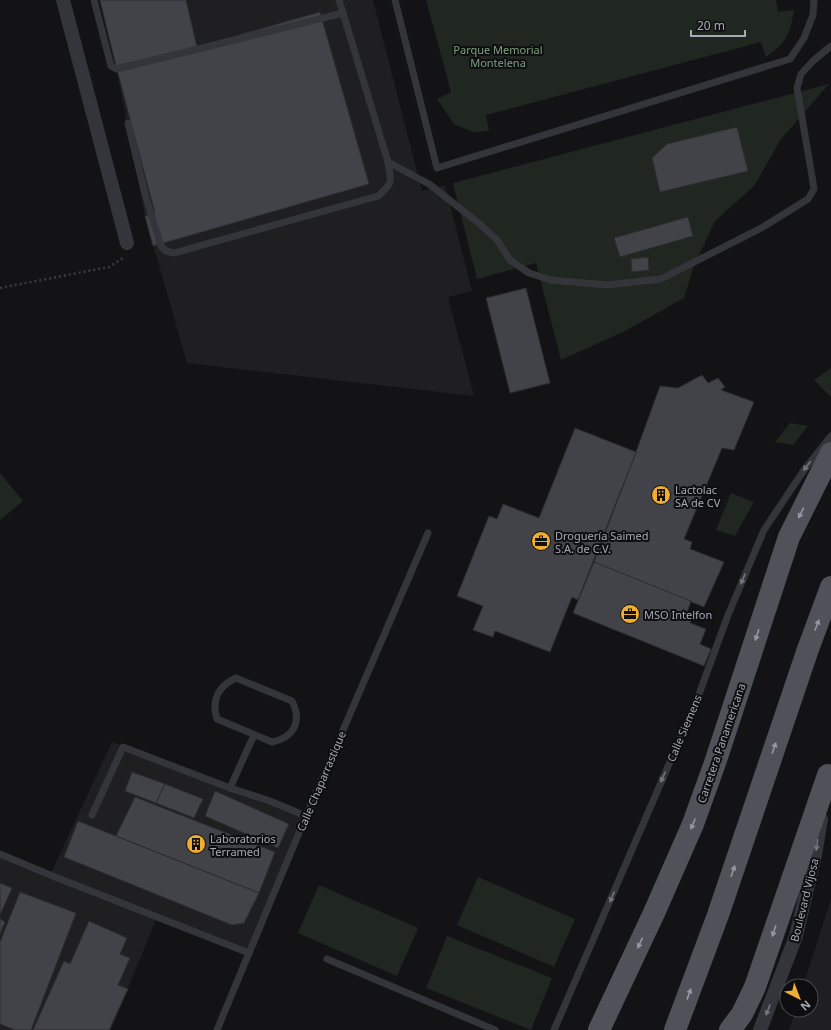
<svg xmlns="http://www.w3.org/2000/svg" width="831" height="1030" viewBox="0 0 831 1030" font-family="'Noto Sans',sans-serif">
<style>
.built{fill:#1f1f22}
.green{fill:#1f2720}
.building{fill:#424348;stroke:#2d2d31}
.lines{fill:none;stroke-linecap:round;stroke-linejoin:round}
.path{stroke:#3a3c41;stroke-width:2.5;stroke-dasharray:2 3;stroke-linecap:butt}
.service{stroke:#34353a;stroke-width:7}
.minor{stroke:#34353a;stroke-width:14}
.primary{stroke:#505259;stroke-width:22}
.oneway{fill:#72757e}
.oneway2{fill:#9498a3}
.labels{text-anchor:middle;dominant-baseline:central;stroke-width:4;stroke-linejoin:round;paint-order:stroke}
.park-label{font-size:11px;fill:#7ca07e;stroke:#0e0e10}
.poi-label{font-size:11px;fill:#a5aab5;stroke:#0e0e10;text-anchor:start}
.street-label{font-size:11px;fill:#a5aab5;stroke:#0e0e10}
</style>
<rect width="100%" height="100%" fill="#131315"/>
<g class="built">
<path d="M99,0H373L422,191L445,185L472,291L448,297L474,396L187,363L145,216L116,66Z"/>
<path d="M112,742L306,816L249,953L157,917L111,1030H0V854L50,875Z"/>
<path d="M831,899V1030H789L796,1010H811V986H803Z"/>
</g>
<g class="green">
<path d="M426,0H776L778,12L794,10C790,35 786,43 766,57L761,42L486,115L489,131L473,132L454,124L437,99L451,92Z"/>
<path d="M829,84L781,139L754,186L715,221L694,266L684,298L625,331L561,360L536,263L477,279L453,183Z"/>
<path d="M831,368V397L814,380Z"/>
<path d="M790,423L808,426L793,445L775,442Z"/>
<path d="M0,473L23,501L0,520Z"/>
<path d="M731,493L754,502L735,536L716,530Z"/>
<path d="M478,877L575,919L554,967L457,925Z"/>
<path d="M319,885L418,928L397,976L298,933Z"/>
<path d="M447,936L552,978L531,1030L426,988Z"/>
</g>
<g class="building">
<path d="M100,0H186L197,47L116,66Z"/>
<path d="M320,12L369,184L153,246L145,216L155,213L116,66L197,47Z"/>
<path d="M737,127L748,171L660,192L652,158L667,144Z"/>
<path d="M688,217L693,236L620,257L614,238Z"/>
<path d="M648,257L649,270L632,272L631,259Z"/>
<path d="M526,288L550,383L510,393L486,298Z"/>
<path d="M702,375L708,383L718,378L725,387L721,390L754,402L734,450L722,448L684,539L692,542L690,549L724,562L704,607L594,562L636,452L660,386L678,388Z"/>
<path d="M575,428L636,452L578,600L572,597L550,652L495,631L493,637L473,630L483,606L457,596L489,516L497,519L503,504L539,518Z"/>
<path d="M594,562L691,601L686,615L692,617L690,623L706,629L700,644L711,649L704,666L573,613Z"/>
<path d="M132,772L165,784L156,803L125,791Z"/>
<path d="M165,784L203,799L194,818L156,803Z"/>
<path d="M215,791L289,824L278,848L205,816Z"/>
<path d="M135,797L275,852L259,893L116,836Z"/>
<path d="M78,821L259,893L244,923L232,925L64,857Z"/>
<path d="M0,883L12,888L0,915Z"/>
<path d="M20,892L76,913L31,1030H15L0,1024V942Z"/>
<path d="M0,919L5,922L0,934Z"/>
<path d="M89,921L127,938L120,954L130,958L118,985L128,989L109,1030H33L64,961L70,964Z"/>
</g>
<g class="lines">
<path class="path" d="M0,288L109,267L123,258"/>
<g class="service">
<path d="M94,0L111,66L117,69L343,13"/>
<path d="M395,0L437,168L790,59L804,38L813,15L814,0"/>
<path d="M128,123L146,198L161,246L166,251L174,253L378,196C394,182 391,182 388,162L339,0"/>
<path d="M388,162L429,184L480,224L497,240L510,260L529,273L551,280L607,285L661,279L763,227L808,199L814,189L812,176L797,88L801,74L813,61L831,46"/>
<path d="M236,678L292,701C302,721 295,737 272,742L217,719C211,701 218,686 236,678Z"/>
<path d="M230,788L254,735"/>
<path d="M92,815L123,747L230,788L270,801L306,816"/>
<path d="M0,854L50,875L249,953"/>
<path d="M327,959L495,1030"/>
<path d="M217,1030L306,816L428,533"/>
<path d="M554,1030L698,697L728,615L764,530L804,470L831,436"/>
</g>
<g class="minor">
<path d="M63,0L127,243"/>
<path d="M760,1030L796,936L815,855L821,819"/>
</g>
<g class="primary">
<path d="M599,1030L654,913L693,824L716,760L789,537L831,453"/>
<path d="M675,1030L718,915L807,652L831,587"/>
<path d="M730,1030L742,1014L755,987L828,775"/>
</g>
</g>
<defs><path id="oneway-solid" d="M-6-.8H1V-3.2L6.5 0L1 3.2V.8H-6Z"/></defs>
<g class="oneway">
<use href="#oneway-solid" transform="translate(807 466) rotate(127)"/>
<use href="#oneway-solid" transform="translate(743 579) rotate(113)"/>
<use href="#oneway-solid" transform="translate(663 777) rotate(113)"/>
<use href="#oneway-solid" transform="translate(817 845) rotate(99)"/>
<use href="#oneway-solid" transform="translate(612 897) rotate(113)"/>
<use href="#oneway-solid" transform="translate(768 1010) rotate(111)"/>
</g>
<g class="oneway2">
<use href="#oneway-solid" transform="translate(801 513) rotate(116)"/>
<use href="#oneway-solid" transform="translate(817 625) rotate(-69)"/>
<use href="#oneway-solid" transform="translate(757 635) rotate(108)"/>
<use href="#oneway-solid" transform="translate(774 748) rotate(-71)"/>
<use href="#oneway-solid" transform="translate(693 824) rotate(112)"/>
<use href="#oneway-solid" transform="translate(733 871) rotate(-71)"/>
<use href="#oneway-solid" transform="translate(774 931) rotate(109)"/>
<use href="#oneway-solid" transform="translate(640 943) rotate(115)"/>
<use href="#oneway-solid" transform="translate(689 994) rotate(-70)"/>
</g>
<defs>
<g id="building-disc" transform="scale(1)"><circle r="9.5" fill="#f0ae30" stroke="#0e0e10"/><path d="M-4-6H4V6H1V3H-1V6H-4ZM-2.5-4.3h1.7v1.8h-1.7ZM.8-4.3h1.7v1.8H.8ZM-2.5-1h1.7V.8h-1.7ZM.8-1h1.7V.8H.8Z" fill="#111"/></g>
<g id="office-disc" transform="scale(1)"><circle r="9.5" fill="#f0ae30" stroke="#0e0e10"/><path d="M-6-3h4V-5.5h4V-3h4V5H-6ZM-1-4.5V-3h2v-1.5ZM-6 0V1H6V0Z" fill="#111"/></g>
</defs>
<g fill-rule="evenodd">
<use href="#building-disc" x="661" y="495"/>
<use href="#office-disc" x="541" y="541"/>
<use href="#office-disc" x="630" y="614"/>
<use href="#building-disc" x="196" y="844"/>
</g>
<g class="labels">
<g class="park-label">
<text x="498" y="49">Parque Memorial<tspan x="498" dy="13">Montelena</tspan></text>
</g>
<g class="poi-label">
<text x="675" y="489">Lactolac<tspan x="675" dy="13">SA de CV</tspan></text>
<text x="555" y="535">Droguería Saimed<tspan x="555" dy="13">S.A. de C.V.</tspan></text>
<text x="644" y="614">MSO Intelfon</text>
<text x="210" y="838">Laboratorios<tspan x="210" dy="13">Terramed</tspan></text>
</g>
<g class="street-label">
<text transform="translate(684 728) rotate(-67)">Calle Siemens</text>
<text transform="translate(721 743) rotate(-71)">Carretera Panamericana</text>
<text transform="translate(321 781) rotate(-67)">Calle Chaparrastique</text>
<text transform="translate(804 900) rotate(-76)">Boulevard Vijosa</text>
</g>
</g>
<g transform="translate(799 998) rotate(138)"><circle r="19" fill="#0e0e10" stroke="#4a4c52"/>
<path d="M0-3L7 15L0 10L-7 15Z" fill="#f0ae30"/>
<text y="-6" font-size="11" font-weight="bold" text-anchor="middle" fill="#a5aab5">N</text>
</g>
<path d="M691 30v6h54v-6" fill="none" stroke="#a5aab5" stroke-width="2"/>
<text x="697" y="30" font-size="12" fill="#a5aab5" stroke="#0e0e10" stroke-width="3" paint-order="stroke">20 m</text>
</svg>
